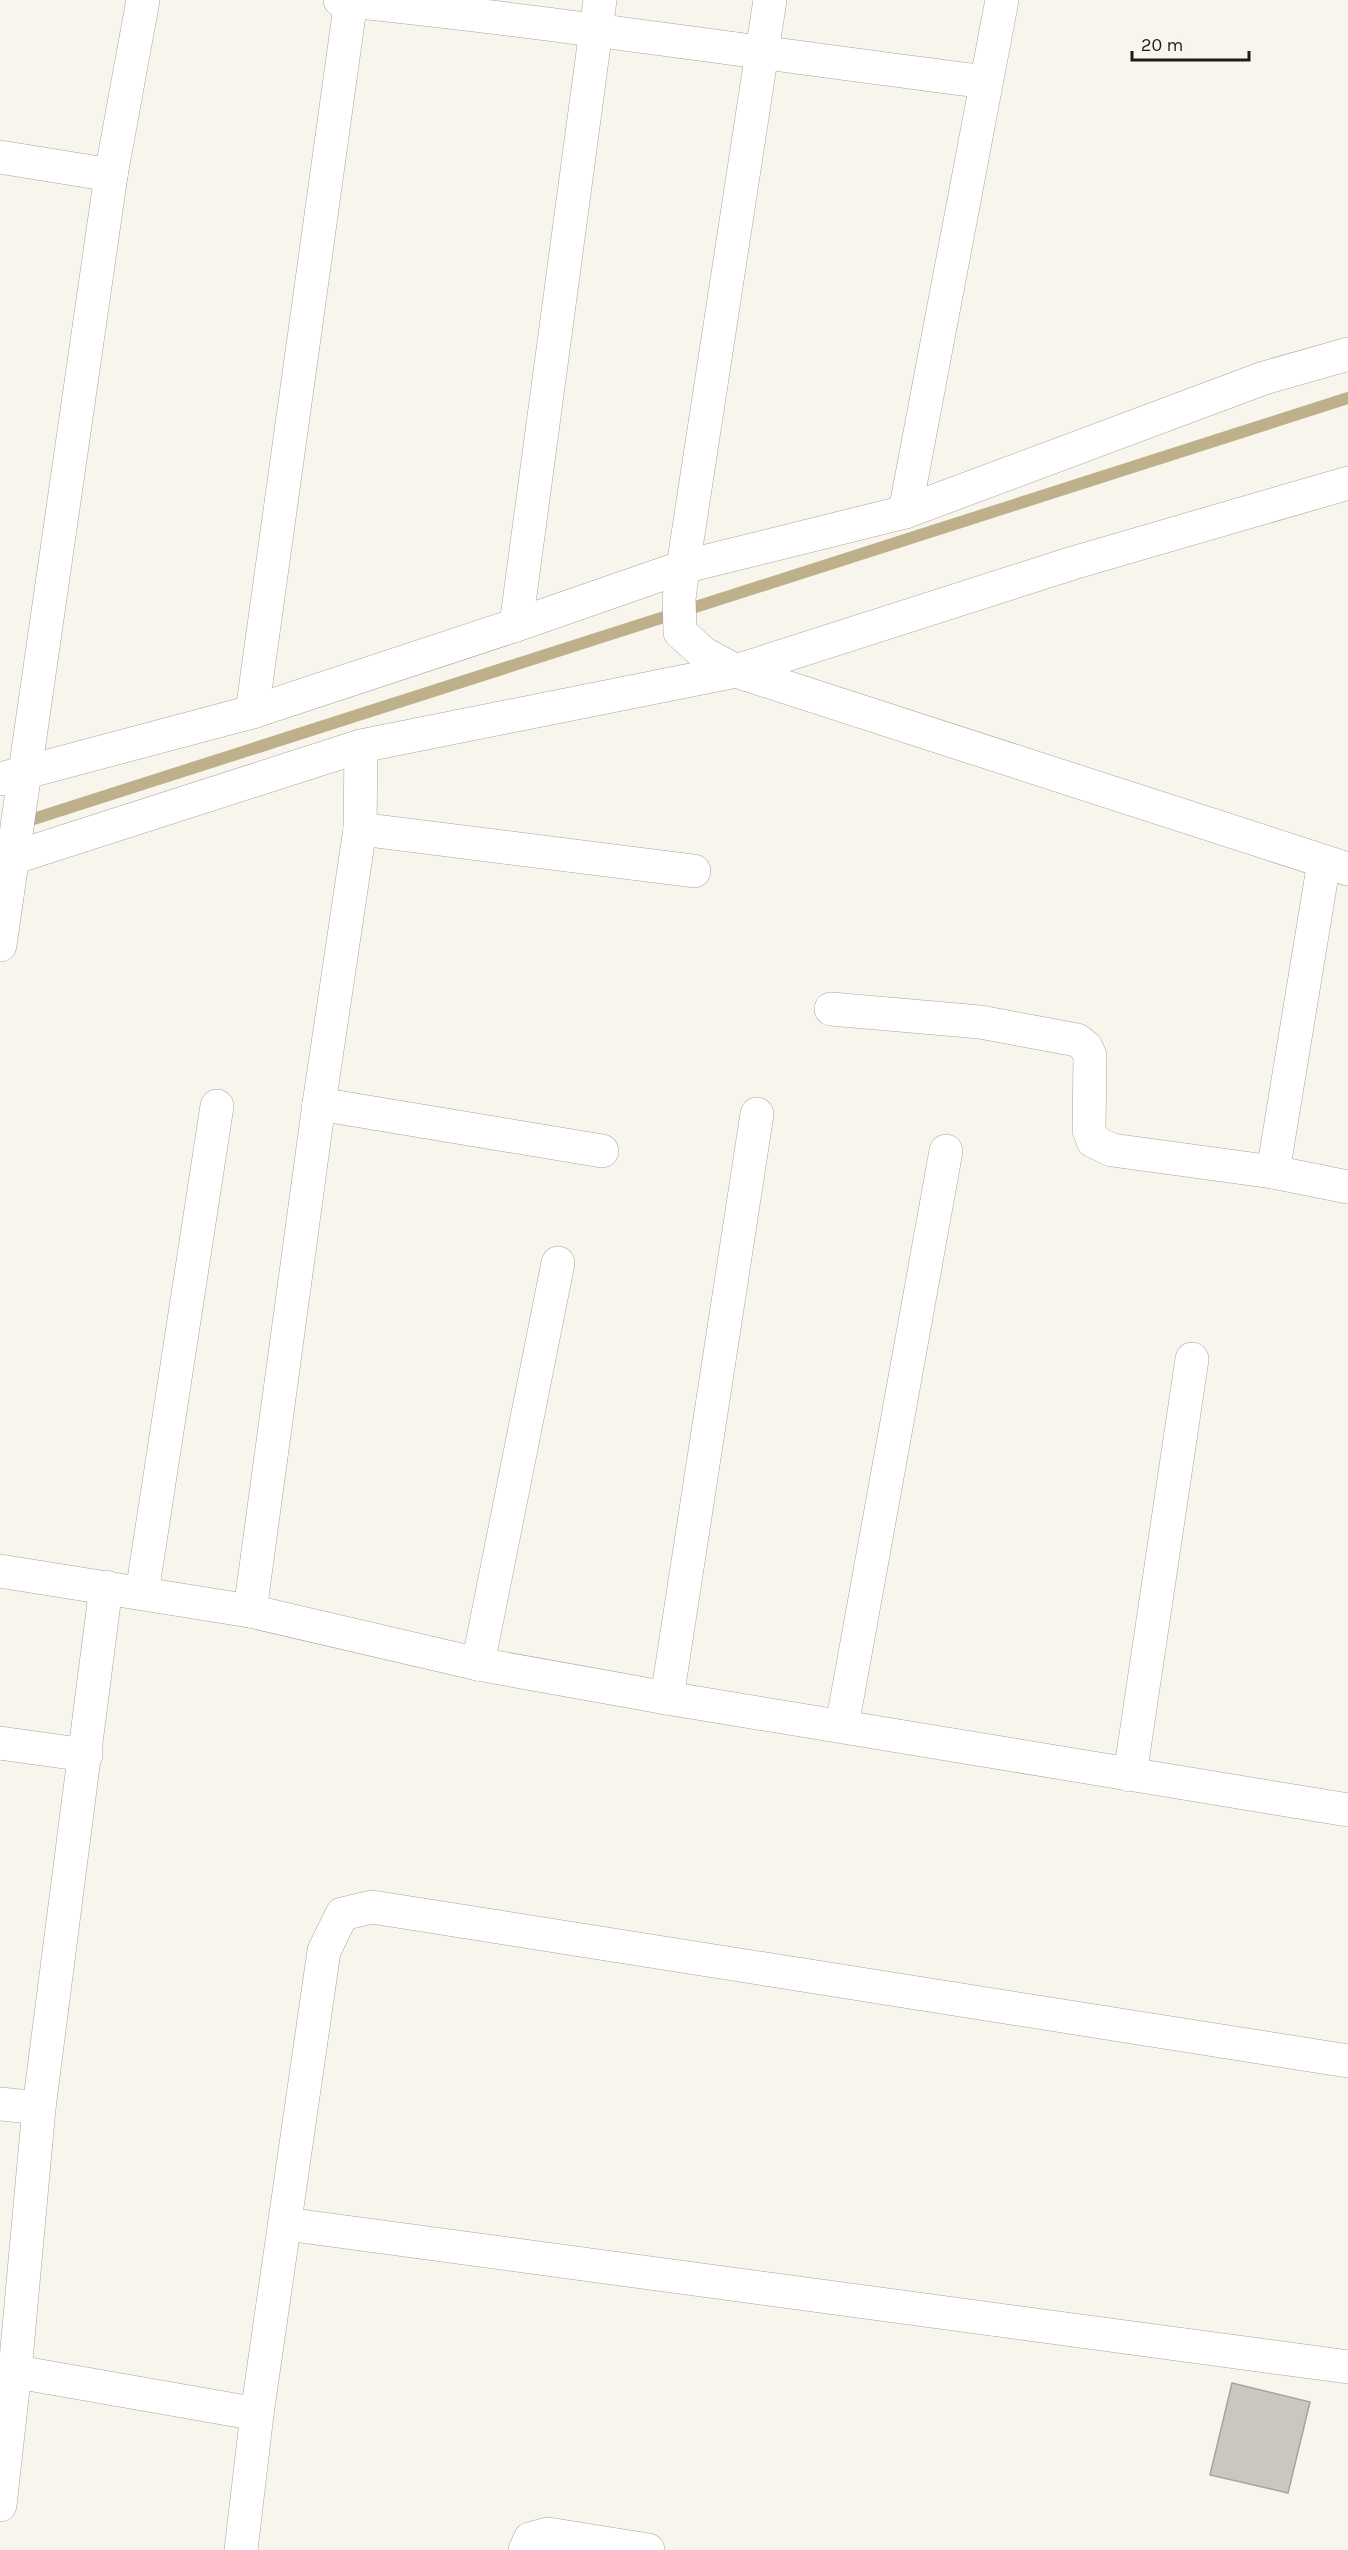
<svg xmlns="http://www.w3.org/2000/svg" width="1348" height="2550" viewBox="0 0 1348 2550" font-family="Karla,sans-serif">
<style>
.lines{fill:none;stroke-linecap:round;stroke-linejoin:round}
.stream{stroke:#bfb08c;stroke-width:12}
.building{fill:#cac7bf;stroke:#a7a49d;stroke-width:1.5}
.street-casing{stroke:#a8a59e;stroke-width:34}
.street{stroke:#fff;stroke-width:33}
</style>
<rect width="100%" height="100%" fill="#f8f5ed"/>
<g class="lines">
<path class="stream" d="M21,823L1348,398"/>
</g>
<path class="building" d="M1232,2383L1310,2402L1288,2493L1210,2475Z"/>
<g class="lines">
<g class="street-casing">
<g id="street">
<path d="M340,0C556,22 771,55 986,82"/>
<path d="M770,0L683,567L679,599L680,632L703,653L736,671L1348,869"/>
<path d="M0,157L111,175"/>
<path d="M905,512L1002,0"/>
<path d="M516,625L600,0"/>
<path d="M252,712L351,0"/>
<path d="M361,746L360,829L319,1104L602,1151"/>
<path d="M0,779L252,712L516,625L683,567L905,512L1264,378L1348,354"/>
<path d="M360,829L694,871"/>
<path d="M0,862L361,746L736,671L1073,563L1348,483"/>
<path d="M0,945L111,175L143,0"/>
<path d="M831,1009L980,1022L1077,1040L1086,1047L1090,1056L1089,1130L1093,1141L1112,1150L1273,1172L1348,1187"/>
<path d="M1273,1172L1324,862"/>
<path d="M0,1571L250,1611L478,1664L667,1698L1348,1810"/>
<path d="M142,1593L217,1106"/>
<path d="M250,1611L319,1104"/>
<path d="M478,1664L558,1263"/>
<path d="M667,1698L757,1114"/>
<path d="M842,1726L946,1151"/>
<path d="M0,1743L86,1755"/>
<path d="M1130,1775L1192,1359"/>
<path d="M0,2104L39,2108"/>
<path d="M286,2224L1348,2367"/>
<path d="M0,2369L257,2414"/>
<path d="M0,2505L15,2371L39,2108L106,1587"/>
<path d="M241,2550L257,2414L324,1951L342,1914L372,1907L1348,2061"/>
<path d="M525,2550L530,2539L548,2534L648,2550"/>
</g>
</g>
<use href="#street" class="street"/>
</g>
<path d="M1132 51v9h117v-9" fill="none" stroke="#1d1c19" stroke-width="3"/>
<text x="1141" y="51" font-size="18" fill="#1d1c19" stroke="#f8f5ed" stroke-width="4.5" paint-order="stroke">20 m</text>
</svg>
